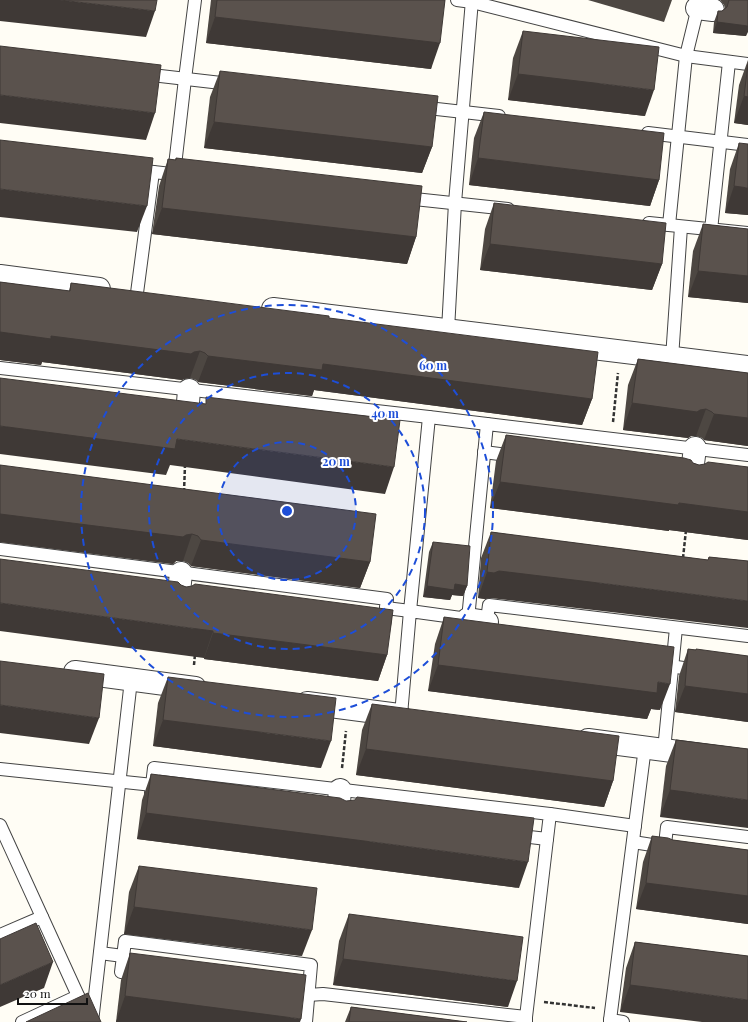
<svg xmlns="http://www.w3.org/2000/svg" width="748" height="1022" viewBox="0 0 748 1022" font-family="'Playfair Display',serif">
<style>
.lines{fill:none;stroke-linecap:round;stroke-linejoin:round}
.lane-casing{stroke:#444;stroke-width:14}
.street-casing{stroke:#444;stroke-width:24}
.path{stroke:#333;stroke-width:2.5;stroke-dasharray:4 2;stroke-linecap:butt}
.lane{stroke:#fff;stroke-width:12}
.street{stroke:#fff;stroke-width:22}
.wall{fill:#4d4742}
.shaded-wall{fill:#3f3936}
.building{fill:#5a524d;stroke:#3f3936}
.ring{fill:none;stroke:#1d4ed8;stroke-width:2;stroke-dasharray:7 5}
.centre{fill:#1d4ed8;stroke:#fff;stroke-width:2}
.ring-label{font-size:12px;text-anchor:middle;font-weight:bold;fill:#1d4ed8;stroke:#fff;stroke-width:4;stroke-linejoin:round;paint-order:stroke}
</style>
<rect width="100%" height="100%" fill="#fffdf5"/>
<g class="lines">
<g class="lane-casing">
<g id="lane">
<path d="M457,0L472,2L686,56L748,64"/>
<path d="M143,74L230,84"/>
<path d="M419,107L499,116"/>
<path d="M648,133L748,145"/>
<path d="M136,170L180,175"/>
<path d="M174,174L185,79L195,0"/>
<path d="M405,198L508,209"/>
<path d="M649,223L748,233"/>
<path d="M669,225L686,56L699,3"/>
<path d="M711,230L729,62"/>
<path d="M137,293L153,172"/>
<path d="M448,330L455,203L472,0"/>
<path d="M672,358L681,227"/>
<path d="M0,368L429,417"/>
<path d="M484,452L515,456"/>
<path d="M0,549L387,599L386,608"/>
<path d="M384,626L386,608L410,611L429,417L487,424"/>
<path d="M486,627L489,605L748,636"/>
<path d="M656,664L697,670"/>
<path d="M401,715L410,611L468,619L487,424L748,455"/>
<path d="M664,750L676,628"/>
<path d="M154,768L550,814L547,839L151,793Z"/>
<path d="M0,769L153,785"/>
<path d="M550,814L635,826"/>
<path d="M0,825L85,1011"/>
<path d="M633,842L665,847"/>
<path d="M664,853L667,827L748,837"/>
<path d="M0,935L42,917"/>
<path d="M100,953L123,956"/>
<path d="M138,974L121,972L125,941L311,965L306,1022"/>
<path d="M288,992L308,995L323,994L526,1017V1022"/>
<path d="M526,1017L547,839"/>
<path d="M610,1020L645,747"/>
<path d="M22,1022L78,996"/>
<path d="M92,1022L131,680"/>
<path d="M610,1022V1020L623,1022"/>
</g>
</g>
<g class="street-casing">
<g id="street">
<path d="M697,8L713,10"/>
<path d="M0,276L99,289"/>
<path d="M273,309L748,367"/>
<path d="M187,415L189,390"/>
<path d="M691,479L695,448"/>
<path d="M178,601L181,573"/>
<path d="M468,619L487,622"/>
<path d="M75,672L195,688"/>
<path d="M307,703L399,715"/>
<path d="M588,740L748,761"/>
<path d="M338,815L340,790"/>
</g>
</g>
<g class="path">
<path d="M613,422L618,373"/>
<path d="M184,492L185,465"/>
<path d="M683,558L686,530"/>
<path d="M194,665L195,654"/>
<path d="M342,768L346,731"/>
<path d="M544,1002L595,1008"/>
</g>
<use href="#lane" class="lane"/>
<use href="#street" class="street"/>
</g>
<g class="wall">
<path d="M211,0H445L431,69L206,43Z"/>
<path d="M588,0H672L664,22Z"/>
<path d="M720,0H748L746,36L713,33L714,22L718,11H722L725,8L724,5Z"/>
<path d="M523,31L645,116L508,100L513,58Z"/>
<path d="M748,60V125L734,123L739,85Z"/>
<path d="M220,71L432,147L422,173L204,148L210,97Z"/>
<path d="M484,112L659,180L650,206L469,185L474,138Z"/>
<path d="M739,143L748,215L725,213L730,169Z"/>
<path d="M176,158L416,237L407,264L152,234L159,186L168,159L175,160Z"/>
<path d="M494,203L662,264L652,290L480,270L485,229Z"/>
<path d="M703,224L748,229V303L688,297L693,251Z"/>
<path d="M0,282L69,291L71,283L329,318L592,399L582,425L314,390L312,396L198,382L196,380L190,378L184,379L182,380L42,362L41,365L0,360Z"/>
<path d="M638,359L748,373V446L704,440L702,438L696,436H691L688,438L623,430L628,385Z"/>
<path d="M506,435L693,463L699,465L748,467V540L669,530V531L490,508L496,461Z"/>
<path d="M0,465L370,562L360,588L191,566L188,563L183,561H176L173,564L0,542Z"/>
<path d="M491,532L708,560L709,557L748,561L490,598L485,599L478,598L481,558Z"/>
<path d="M433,542L467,586L463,596L452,595L450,600L423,597L429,552Z"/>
<path d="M181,585L387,655L378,681L204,659V658Z"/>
<path d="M444,617L660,710L651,709L647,719L428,691L435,644Z"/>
<path d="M688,649L748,656V722L675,712L679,676Z"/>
<path d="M168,677L321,768L153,746L158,703Z"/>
<path d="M372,704L613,781L604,807L356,775L362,730Z"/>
<path d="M676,740L748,749L660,817L666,766Z"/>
<path d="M151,774L519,888L137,839L142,800Z"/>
<path d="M652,836L673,840L748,850V924L636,909L643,862Z"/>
<path d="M139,866L302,956L124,934L129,892Z"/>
<path d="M349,914L508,1007L333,985L339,941Z"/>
<path d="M635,942L748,956L620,1012L626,968Z"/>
<path d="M130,953L300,1022H116L121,980Z"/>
<path d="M351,1007L467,1022H345Z"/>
</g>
<g class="shaded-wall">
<path d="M0,0H60L155,11L146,37L0,21Z"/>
<path d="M215,17L440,43L431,69L206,43Z"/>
<path d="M717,22L748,26V32L746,36L713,33Z"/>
<path d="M518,74L654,90L645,116L508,100Z"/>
<path d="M0,95L155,113L146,140L0,123Z"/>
<path d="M744,96L748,97V125L734,123Z"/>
<path d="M214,122L432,147L422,173L204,148Z"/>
<path d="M478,158L659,180L650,206L469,185Z"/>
<path d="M734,186L748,188V215L725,213Z"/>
<path d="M0,189L147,206L137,232L0,217Z"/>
<path d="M162,208L416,237L407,264L152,234Z"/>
<path d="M490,244L662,264L652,290L480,270Z"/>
<path d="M698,271L748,276V303L688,297Z"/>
<path d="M0,332L51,336L194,352L200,351L190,378L184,379L182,380L42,362L41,365L0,360Z"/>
<path d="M208,356L323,364L592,399L582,425L314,390L312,396L198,382Z"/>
<path d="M632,403L700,410L706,409L696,436H691L688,438L623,430Z"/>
<path d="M714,414L748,418V446L704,440Z"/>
<path d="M0,426L177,439L394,467L385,494L170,465L166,475L0,454Z"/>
<path d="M500,482L679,503L748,512V540L669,530V531L490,508Z"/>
<path d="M0,514L186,535L192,534L183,561H176L173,564L0,542Z"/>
<path d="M201,540L370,562L360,588L191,566Z"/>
<path d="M499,571L748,601V628L490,598L485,599L478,598L487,572Z"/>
<path d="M455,584L467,586L463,596L452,595L450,600L423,597L427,586Z"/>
<path d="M0,603L213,631L204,658L0,631Z"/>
<path d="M213,633L387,655L378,681L204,659Z"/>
<path d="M438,665L658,682L670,684L660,710L651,709L647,719L428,691Z"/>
<path d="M685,686L748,694V722L675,712Z"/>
<path d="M0,705L99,718L89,744L0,733Z"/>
<path d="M163,720L331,741L321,768L153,746Z"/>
<path d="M366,749L613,781L604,807L356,775Z"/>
<path d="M670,790L748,800V828L660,817Z"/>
<path d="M146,813L528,862L519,888L137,839Z"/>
<path d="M646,883L748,896V924L636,909Z"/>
<path d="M134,907L312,930L302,956L124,934Z"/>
<path d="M343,959L517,981L508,1007L333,985Z"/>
<path d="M53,962L44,988L0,1007V985Z"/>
<path d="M630,985L748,1000V1022H702L620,1012Z"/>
<path d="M125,996L301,1019L300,1022H116Z"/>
</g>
<g class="building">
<path d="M60,0H157L155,11Z"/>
<path d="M217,0H445L440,43L215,17Z"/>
<path d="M729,0H748V26L717,22L718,11H722L727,7Z"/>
<path d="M523,31L659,47L654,90L518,74Z"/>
<path d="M0,46L161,65L155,113L0,95Z"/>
<path d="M748,64V97L744,96Z"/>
<path d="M220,71L438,96L432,147L214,122Z"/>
<path d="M484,112L664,133L659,180L478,158Z"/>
<path d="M0,140L153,158L147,206L0,189Z"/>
<path d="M739,143L748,144V188L734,186Z"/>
<path d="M176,158L422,186L416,237L162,208L168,159L176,160Z"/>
<path d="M494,203L666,223L662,264L490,244Z"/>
<path d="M703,224L748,229V276L698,271Z"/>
<path d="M0,282L70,291L71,283L329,316V318L598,352L592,399L323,364L322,370L208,356L205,353L200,351L194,352L191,354L51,336V339L0,332Z"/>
<path d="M638,359L748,373V418L714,414L712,412L706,409L700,410L697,412L632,403Z"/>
<path d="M0,378L206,404V397L400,420L394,467L177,439L175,449L0,426Z"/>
<path d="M506,435L684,458L691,460L693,463L699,465L705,464L708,462L748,467V512L679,503L678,505L500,482Z"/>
<path d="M0,465L376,514L370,562L201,540L198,536L192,534L186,535L183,537L0,514Z"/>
<path d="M491,532L708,560L709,557L748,561V601L499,571L494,573L487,572Z"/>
<path d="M433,542L470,546L467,586L455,584L454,590L427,586Z"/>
<path d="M0,559L178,582L181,585L186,587L192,586L195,584L393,610L387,655L213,633V631L0,603Z"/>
<path d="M444,617L674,647L670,684L658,682L657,693L438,665Z"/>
<path d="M688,649L696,650V649L748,656V694L685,686Z"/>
<path d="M0,661L104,674L99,718L0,705Z"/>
<path d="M168,677L336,698L331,741L163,720Z"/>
<path d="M372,704L619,736L613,781L366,749Z"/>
<path d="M676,740L748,749V800L670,790Z"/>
<path d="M151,774L340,798L346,801L355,800L357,797L534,818L528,862L146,813Z"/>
<path d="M652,836L668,838L673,840L748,850V896L646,883Z"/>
<path d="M139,866L317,888L312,930L134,907Z"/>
<path d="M349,914L523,937L517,981L343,959Z"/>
<path d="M36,923L53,962L0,985V939Z"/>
<path d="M635,942L748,956V1000L630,985Z"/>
<path d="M130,953L306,975L301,1019L125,996Z"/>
<path d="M88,993L101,1022H26Z"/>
<path d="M351,1007L467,1022H349Z"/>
</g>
<circle cx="287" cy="511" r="69" fill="#1d4ed8" fill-opacity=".12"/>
<g class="ring">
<circle cx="287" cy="511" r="69"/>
<circle cx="287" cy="511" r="138"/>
<circle cx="287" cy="511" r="206"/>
</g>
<circle cx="287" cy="511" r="6" class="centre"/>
<g class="ring-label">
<text x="433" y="370">60 m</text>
<text x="385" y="418">40 m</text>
<text x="336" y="466">20 m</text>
</g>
<path d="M18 998v6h69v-6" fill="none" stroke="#111111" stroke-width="2"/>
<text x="24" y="998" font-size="12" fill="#111111" stroke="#ffffff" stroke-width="3" paint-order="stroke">20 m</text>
</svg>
